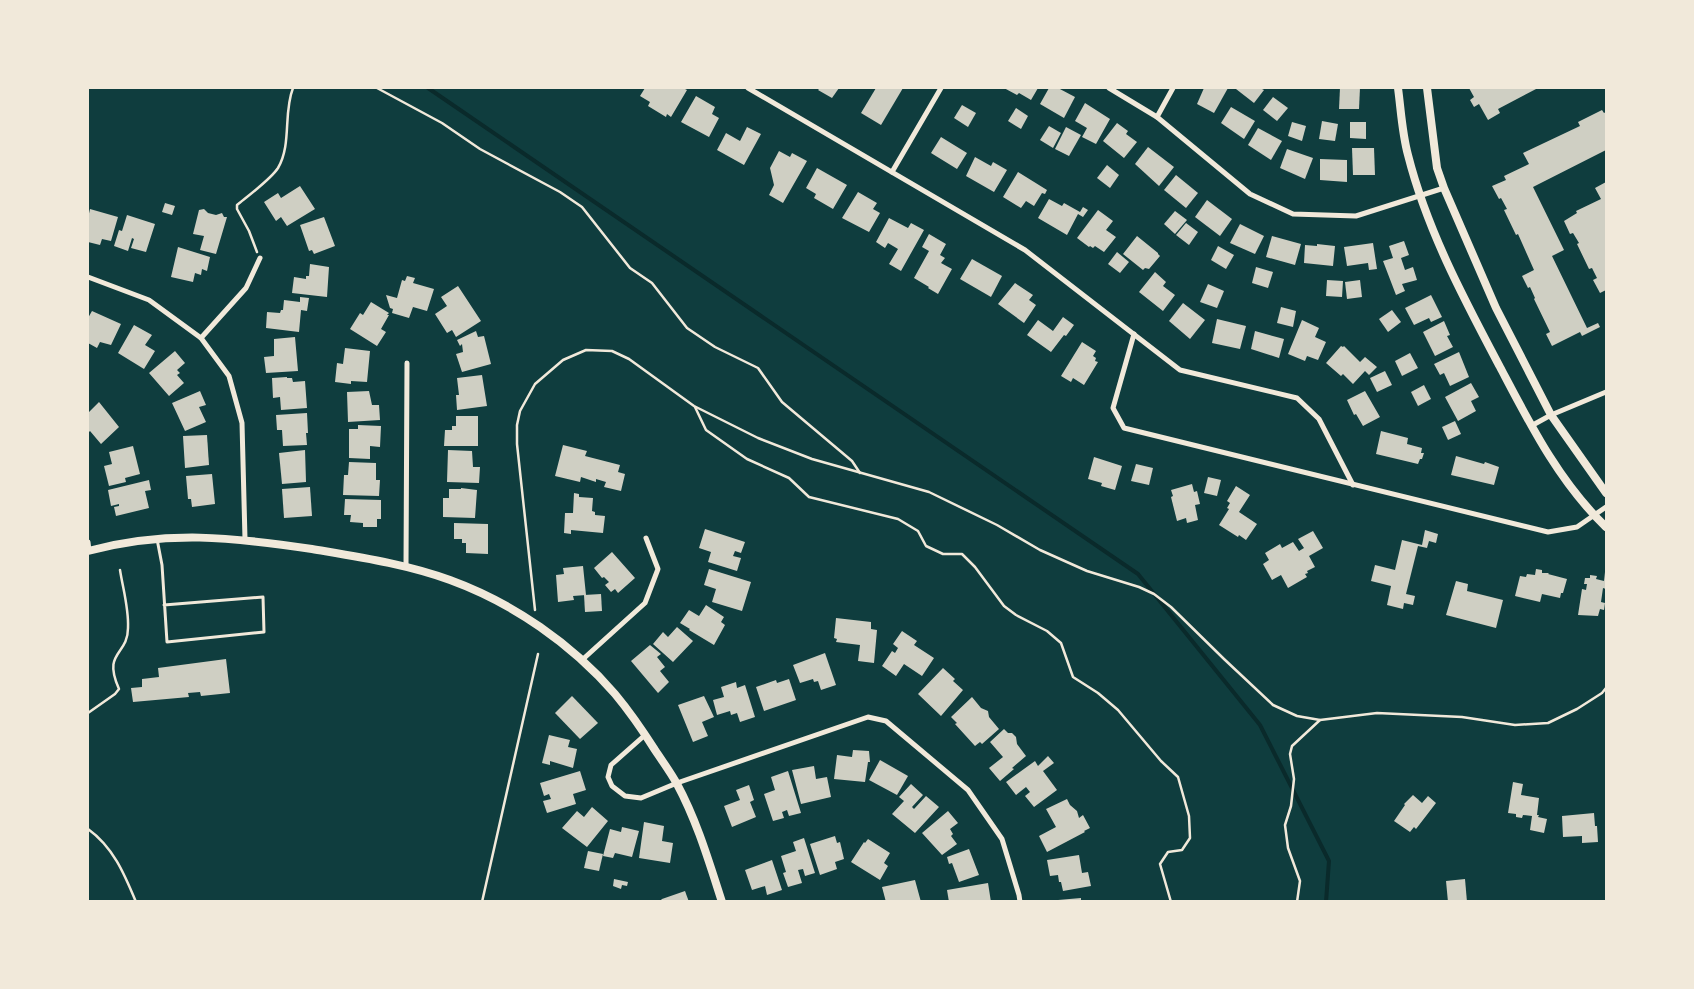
<svg xmlns="http://www.w3.org/2000/svg" width="1694" height="989" viewBox="0 0 1694 989" font-family="'Titillium Web',sans-serif">
<style>
.lines{fill:none;stroke-linecap:round;stroke-linejoin:round}
.stream{stroke:#0a2a2b;stroke-width:4}
.building{fill:#cfcfc3}
.path{stroke:#f1e9da;stroke-width:2.5}
.service{stroke:#f1e9da;stroke-width:3}
.minor{stroke:#f1e9da;stroke-width:5}
.tertiary{stroke:#f1e9da;stroke-width:8}
</style>
<rect width="100%" height="100%" fill="#0f3d3e"/>
<g class="lines">
<path class="stream" d="M428,88L1138,574L1260,725L1329,861L1326,902"/>
</g>
<g class="building">
<path d="M645,88H683L687,90L671,117L667,114L666,117L648,106L650,102L640,96Z"/>
<path d="M820,88H839L832,98L818,90Z"/>
<path d="M876,88H903L881,125L861,113Z"/>
<path d="M1004,88H1038L1031,100L1019,93L1017,95Z"/>
<path d="M1049,88H1058L1075,97L1064,118L1040,104Z"/>
<path d="M1204,88H1228L1214,113L1197,104Z"/>
<path d="M1238,88H1260L1264,90L1254,103L1236,89Z"/>
<path d="M1340,88H1360L1359,109H1339Z"/>
<path d="M1469,88H1538L1498,109L1500,113L1488,120L1479,104L1474,107L1470,100L1474,97Z"/>
<path d="M696,96L715,107L712,114L719,118L709,137L681,122Z"/>
<path d="M1273,97L1288,108L1277,121L1263,110Z"/>
<path d="M1085,103L1110,119L1096,144L1082,137L1087,128L1075,121Z"/>
<path d="M962,105L976,113L968,127L954,118Z"/>
<path d="M1231,107L1255,121L1244,139L1221,123Z"/>
<path d="M1016,108L1028,116L1021,129L1008,121Z"/>
<path d="M1602,110L1604,113L1606,112V150L1533,187L1564,250L1552,256L1587,328L1598,323L1600,327L1582,336L1580,332L1552,346L1546,334L1550,332L1534,299L1535,298L1530,287L1528,288L1522,276L1534,270L1518,234L1516,235L1504,210L1507,209L1501,198L1499,199L1492,186L1506,180L1504,176L1529,164L1523,153L1580,126L1578,122Z"/>
<path d="M1322,121L1338,124L1335,141L1319,139Z"/>
<path d="M1292,122L1306,126L1302,141L1288,136Z"/>
<path d="M1350,122H1366V139L1350,138Z"/>
<path d="M1117,123L1128,131L1126,134L1137,142L1124,158L1103,141Z"/>
<path d="M1049,126L1061,133L1053,148L1040,140Z"/>
<path d="M747,127L761,134L744,165L717,150L726,133L740,141Z"/>
<path d="M1066,127L1081,135L1069,156L1055,149Z"/>
<path d="M1258,128L1282,141L1271,160L1248,145Z"/>
<path d="M941,137L967,153L957,169L931,153Z"/>
<path d="M1148,147L1174,167L1159,186L1135,164Z"/>
<path d="M1352,148H1374L1375,175H1353Z"/>
<path d="M1287,149L1313,158L1305,179L1280,168Z"/>
<path d="M779,151L790,157L792,153L807,161L783,203L769,195L774,185L770,168Z"/>
<path d="M975,157L991,166L993,162L1007,170L994,192L966,176Z"/>
<path d="M1320,159L1347,160V182L1320,180Z"/>
<path d="M1107,165L1119,175L1110,188L1097,178Z"/>
<path d="M817,168L847,185L833,209L814,198L816,194L806,188Z"/>
<path d="M1018,172L1047,190L1045,194L1042,193L1034,206L1026,201L1021,208L1003,197Z"/>
<path d="M1176,175L1198,193L1186,208L1164,190Z"/>
<path d="M1606,182V290L1600,293L1593,280L1597,278L1592,268L1589,269L1577,244L1579,243L1573,233L1570,234L1564,221L1577,213L1576,211L1601,199L1595,188Z"/>
<path d="M300,186L315,209L287,226L281,217L276,221L264,202L278,193L281,198Z"/>
<path d="M858,192L877,203L873,209L880,213L869,232L842,218Z"/>
<path d="M1049,199L1062,206L1064,203L1080,212L1083,207L1088,210L1083,217L1078,214L1067,235L1038,218Z"/>
<path d="M1207,200L1232,219L1220,236L1195,217Z"/>
<path d="M165,203L175,206L172,215L162,212Z"/>
<path d="M90,209L118,217L111,241L102,239L100,245L88,242V218Z"/>
<path d="M204,209L208,213L216,215L222,213L224,217H227L216,254L200,250L204,236L193,234L199,210Z"/>
<path d="M1098,210L1113,221L1106,230L1116,237L1104,252L1095,246L1093,248L1090,246L1089,247L1077,238Z"/>
<path d="M1175,211L1187,220L1175,234L1164,224Z"/>
<path d="M127,215L155,224L146,252L131,248L134,239L132,238L128,251L114,246L119,230L122,231Z"/>
<path d="M324,217L335,246L314,254L312,250L309,251L300,225Z"/>
<path d="M889,218L908,228L911,223L924,230L901,271L889,264L898,249L888,243L885,248L876,242Z"/>
<path d="M1186,223L1198,232L1189,245L1176,235Z"/>
<path d="M1240,224L1264,236L1255,254L1230,243Z"/>
<path d="M929,234L946,244L940,255L945,258L941,263L952,269L938,294L928,288L929,287L914,278L929,251L922,247Z"/>
<path d="M1137,236L1158,253V254L1160,256L1149,269L1145,268L1143,270L1123,254Z"/>
<path d="M1272,236L1301,244L1295,265L1266,257Z"/>
<path d="M1404,241L1409,255L1401,258L1405,270L1413,267L1417,280L1402,284L1405,291L1396,295L1383,261L1393,258L1389,246Z"/>
<path d="M1373,243L1377,269L1369,270L1368,263L1347,266L1344,247Z"/>
<path d="M1317,244L1335,246L1333,266L1304,263L1305,245L1317,246Z"/>
<path d="M1218,246L1234,255L1226,269L1211,260Z"/>
<path d="M178,247L210,257L207,271L202,269L201,275L195,273L193,282L171,277Z"/>
<path d="M1117,252L1129,262L1120,273L1108,264Z"/>
<path d="M972,259L1002,276L991,297L960,279Z"/>
<path d="M310,264L329,267L327,297L292,293L294,277L306,279V276H309Z"/>
<path d="M1256,267L1273,272L1268,288L1252,283Z"/>
<path d="M1155,272L1166,282L1163,286L1175,295L1163,311L1139,292Z"/>
<path d="M407,276L415,278L413,283L434,289L427,311L413,307L409,318L392,313L393,309L390,308L386,295L397,298L402,280L405,281Z"/>
<path d="M1327,280L1343,281L1342,297L1326,296Z"/>
<path d="M1360,280L1362,297L1347,299L1345,282Z"/>
<path d="M1015,283L1033,295L1029,300L1036,305L1024,323L998,304Z"/>
<path d="M1208,284L1224,291L1217,308L1200,302Z"/>
<path d="M458,286L481,321L456,337L452,330L447,333L435,314L447,306L441,297Z"/>
<path d="M1431,295L1442,317L1431,322L1429,318L1414,325L1405,308Z"/>
<path d="M300,297L309,298L307,311L301,310L299,332L266,328L267,312L280,313L281,310H283L284,300L300,302Z"/>
<path d="M371,302L389,313L387,315H389L381,329L386,332L377,346L350,329L360,313L363,315Z"/>
<path d="M1183,303L1205,320L1190,339L1169,321Z"/>
<path d="M1281,307L1296,311L1293,327L1277,323Z"/>
<path d="M1392,310L1401,322L1388,332L1379,319Z"/>
<path d="M92,311L121,324L111,345L100,342L97,348L88,343L89,336L88,335V318Z"/>
<path d="M1063,317L1074,325L1066,336L1064,335L1051,352L1027,335L1038,320L1053,331Z"/>
<path d="M1217,319L1246,326L1240,349L1212,343Z"/>
<path d="M1302,320L1319,328L1315,337L1326,342L1318,360L1307,356L1305,361L1288,354Z"/>
<path d="M1444,321L1450,335L1447,336L1453,347L1435,356L1423,332Z"/>
<path d="M134,325L152,335L145,345L155,351L144,369L118,353Z"/>
<path d="M476,331L478,337L484,336L491,364L462,372L456,354L463,352L462,344L460,346L457,340Z"/>
<path d="M1255,331L1284,339L1279,358L1251,349Z"/>
<path d="M295,337L298,371L266,373L264,357L274,356V339Z"/>
<path d="M1082,342L1096,351L1093,356L1096,358L1095,361L1098,362L1084,385L1073,378L1071,382L1061,376Z"/>
<path d="M1341,346L1343,347L1344,346L1360,362L1365,357L1377,367L1369,375L1365,371L1353,384L1343,374L1341,376L1326,363Z"/>
<path d="M345,348L370,351L367,382L351,381V384L335,382L337,363L343,364Z"/>
<path d="M175,351L185,363L177,370L180,373L177,375L184,383L169,396L149,373Z"/>
<path d="M1459,352L1469,377L1450,386L1444,373L1440,375L1434,364Z"/>
<path d="M1410,353L1418,368L1402,376L1395,361Z"/>
<path d="M1385,371L1392,385L1377,392L1370,378Z"/>
<path d="M482,375L487,406L457,410L456,395H459L457,378Z"/>
<path d="M287,377V378H292L293,382L305,381L307,408L281,410L280,397L273,398L272,378Z"/>
<path d="M1471,383L1479,397L1471,401L1476,411L1458,421L1445,397Z"/>
<path d="M1424,385L1431,399L1418,406L1411,392Z"/>
<path d="M200,391L206,405L199,407L206,422L185,431L172,403Z"/>
<path d="M369,391L372,405H379L380,420L348,422L347,392Z"/>
<path d="M1365,391L1380,417L1363,426L1356,414L1354,415L1347,400Z"/>
<path d="M99,402L119,427L101,444L90,431L88,433V413Z"/>
<path d="M307,413L308,433H306L307,445L283,446L282,430H277L276,415Z"/>
<path d="M456,416H478V446H444L445,430H452V426H456Z"/>
<path d="M1455,421L1461,434L1448,440L1442,427Z"/>
<path d="M358,425L381,426L380,447L370,446V459L349,458V429H358Z"/>
<path d="M1381,431L1408,438L1407,444L1422,448L1421,453H1424L1422,459H1420L1418,464L1376,454Z"/>
<path d="M207,435L209,465L185,468L183,436Z"/>
<path d="M563,445L587,451L585,456L620,465L618,472L625,474L621,491L604,487L606,482L596,479V482L581,477L580,482L555,476Z"/>
<path d="M133,446L140,474L125,478L126,482L109,486L104,466L112,464L109,452Z"/>
<path d="M305,450L306,482L282,484L279,453Z"/>
<path d="M448,450L472,451L473,467H480L479,483L447,482Z"/>
<path d="M1456,456L1484,464L1485,462L1499,467L1494,485L1451,475Z"/>
<path d="M1094,457L1122,466L1115,490L1101,486L1102,483L1088,479Z"/>
<path d="M349,462L376,463V480H380L379,496L343,495L344,475H348Z"/>
<path d="M1136,464L1153,468L1149,485L1131,481Z"/>
<path d="M212,474L215,504L192,507L191,499H188L186,476Z"/>
<path d="M1208,477L1221,480L1217,496L1204,493Z"/>
<path d="M149,480L151,490L145,491L149,508L116,516L114,507L119,506V504L111,506L108,490Z"/>
<path d="M1192,484L1194,492L1197,491L1200,504L1195,505L1198,520L1187,523L1186,518L1177,521L1171,497L1173,496L1171,490Z"/>
<path d="M1236,486L1250,495L1239,512L1257,524L1246,540L1239,535L1238,537L1219,525L1229,509L1227,508L1230,503L1227,501Z"/>
<path d="M310,487L312,516L284,518L282,489Z"/>
<path d="M461,488L477,490L475,518L443,517V498H449V489H461Z"/>
<path d="M574,493L579,494V497L593,498L592,511L595,512V515L605,516L603,533L571,530V534L564,533L565,513H573Z"/>
<path d="M345,499L381,500V519H377V527H363V523L350,522L351,515H344Z"/>
<path d="M454,523L488,524V554L466,553V543H462V539H454Z"/>
<path d="M705,529L745,542L741,553L735,551L733,556L741,558L737,571L708,562L711,552L699,548Z"/>
<path d="M1425,530L1438,534L1436,543L1429,541L1427,548L1418,546L1406,594L1415,596L1413,605L1404,603L1403,609L1387,605L1391,586L1371,581L1375,565L1395,570L1402,540L1422,545Z"/>
<path d="M1313,531L1323,548L1309,556L1315,567L1307,571L1308,573L1305,574L1307,577L1288,588L1281,575L1272,580L1263,564L1269,560L1265,553L1280,544L1282,548L1293,542L1299,551L1304,548L1298,539Z"/>
<path d="M612,552L635,578L618,593L615,589L611,592L605,585L609,582L604,577L602,578L594,568Z"/>
<path d="M583,566L586,595L573,596L574,600L558,602L556,575L564,574L563,568Z"/>
<path d="M709,569L751,582L742,611L712,602L716,589L704,585Z"/>
<path d="M1536,569L1542,570V573H1549L1548,574L1567,579L1563,593H1561L1560,598L1542,594L1540,602L1515,596L1520,576L1526,577L1527,574L1535,575Z"/>
<path d="M1605,572L1606,589L1603,588L1601,602L1605,603L1604,610L1600,609L1598,616L1578,615L1582,589L1586,590L1587,584H1584L1585,578H1590V575L1597,576L1596,579L1604,581Z"/>
<path d="M1456,581L1468,584L1467,591L1503,600L1496,628L1446,615Z"/>
<path d="M601,594L602,611L585,612L584,595Z"/>
<path d="M706,605L724,617L721,622L725,625L714,645L689,630L690,629L680,623L689,610L699,616Z"/>
<path d="M836,618L871,622V629L877,630L874,663L858,661L860,645L836,642L837,639L834,638Z"/>
<path d="M677,627L693,641L673,662L653,644L663,632L668,637Z"/>
<path d="M902,631L917,641L914,645L934,658L922,676L904,664L896,676L882,666L892,651L895,653L898,648L893,644Z"/>
<path d="M650,645L661,654L657,657L665,667L660,671L669,682L658,693L631,661Z"/>
<path d="M825,653L836,685L821,690L818,681L814,682L813,679L800,683L793,665Z"/>
<path d="M226,659L230,693L201,696L200,692L188,693L189,697L133,702L131,688L142,687V679L159,677L158,668Z"/>
<path d="M943,668L955,679L953,681L963,690L941,716L918,694Z"/>
<path d="M789,679L796,700L764,711L756,687L776,680L777,683Z"/>
<path d="M736,682L737,688L745,685L755,717L740,722L737,713L731,715L730,711L717,715L713,700L724,697L721,687Z"/>
<path d="M572,696L598,723L580,739L555,713Z"/>
<path d="M704,696L714,717L702,722L708,736L693,742L678,705Z"/>
<path d="M972,697L981,708L988,711L989,717L999,729L982,744L980,742L975,746L955,724L957,723L951,717Z"/>
<path d="M1004,729L1008,733H1012L1016,737L1017,744L1026,756L1012,768L1014,769L1000,781L989,768L1003,757L990,742Z"/>
<path d="M549,735L570,740L568,747L577,749L573,768L550,761V765L542,763Z"/>
<path d="M853,750L869,751L870,762H868L865,782L834,779L837,755L852,757Z"/>
<path d="M1048,756L1054,763L1043,771L1057,790L1034,807L1025,796L1030,792L1026,787L1016,795L1006,782L1035,761L1038,766Z"/>
<path d="M880,760L908,776L897,795L869,780Z"/>
<path d="M814,766L816,779L827,777L831,797L801,804L792,770Z"/>
<path d="M580,771L586,790L573,794L576,804L547,813L543,801L551,799L549,794L544,796L540,783Z"/>
<path d="M788,771L801,813L789,816L787,810L782,812L784,818L773,821L764,794L775,790L771,777Z"/>
<path d="M1513,782L1523,784L1521,795L1539,798L1537,815H1539L1538,817L1547,819L1544,833L1530,830L1532,816L1523,815L1522,818L1516,817V814L1508,813Z"/>
<path d="M911,784L923,795L912,807L914,809L926,796L939,807L915,833L892,814L904,801L899,797Z"/>
<path d="M749,785L754,800L750,802L756,817L732,827L724,806L740,800L736,790Z"/>
<path d="M1413,795L1422,803L1428,796L1436,803L1416,829L1414,827L1410,832L1394,821L1405,805L1404,804Z"/>
<path d="M1067,799L1070,805L1077,811L1079,818L1083,815L1090,828L1084,831L1085,832L1047,852L1039,836L1056,827L1046,809Z"/>
<path d="M592,807L608,821L587,847L562,828L577,811L584,817Z"/>
<path d="M948,811L958,823L950,829L953,834L951,836L957,844L942,855L922,833Z"/>
<path d="M1594,813L1595,826H1597L1598,842L1582,843V836L1563,837L1562,816Z"/>
<path d="M644,822L664,826L662,841L673,843L670,863L639,858Z"/>
<path d="M622,827L639,831L632,857L615,853L613,858L603,856L610,829L621,832Z"/>
<path d="M835,836L837,843L840,842L844,859L835,862L837,869L820,875L810,844Z"/>
<path d="M804,838L815,873L805,876L803,869L798,870L802,883L788,887L783,873L786,872L781,856L796,851L793,842Z"/>
<path d="M868,839L890,853L884,863L888,866L880,880L851,862L864,842L865,843Z"/>
<path d="M969,849L979,875L959,882L952,863L949,864L947,857Z"/>
<path d="M588,851L603,854L599,871L584,868Z"/>
<path d="M1079,855L1082,873L1088,872L1091,886L1063,891L1061,882H1059L1058,875L1050,876L1047,860Z"/>
<path d="M772,860L782,890L767,895L765,886L752,890L745,870Z"/>
<path d="M614,879L628,882L627,886L622,885L621,889L613,886Z"/>
<path d="M1465,879L1467,902H1448L1446,881Z"/>
<path d="M915,880L921,902H886L882,887Z"/>
<path d="M988,883L991,902H949L947,890Z"/>
<path d="M685,891L689,902H659L662,899Z"/>
<path d="M1081,898V902H1058V900Z"/>
</g>
<g class="lines">
<g class="path">
<path d="M377,88L442,123L480,149L560,192L582,207L630,268L652,283L687,328L715,347L758,368L782,402L852,461L860,473"/>
<path d="M257,252L249,231L237,209V205C248,196 271,179 278,168C292,144 283,113 293,88"/>
<path d="M695,407L706,430L747,459L789,478L809,497L898,519L918,531L926,546L943,554H962L975,567L1004,606L1016,615L1047,631L1061,643L1073,677L1098,693L1118,710L1161,761L1178,777L1189,816L1190,838L1182,850L1168,852L1160,864L1171,902"/>
<path d="M535,610L517,444V425L520,411L535,384L563,360L586,350L612,351L629,359L694,406L758,438L812,459L929,492L997,525L1040,550L1087,571L1139,587L1154,594L1171,607L1224,659L1273,705L1297,716L1320,720L1377,713L1462,717L1515,725L1548,723L1577,709L1602,693L1606,688"/>
<path d="M88,713L115,694L119,689C102,651 128,656 128,628C129,609 123,589 120,570"/>
<path d="M88,829C113,847 124,873 136,902"/>
<path d="M482,902L538,654"/>
<path d="M1297,902L1300,881L1288,848L1285,825L1291,806L1294,779L1290,754L1292,746L1320,720"/>
</g>
<path class="service" d="M157,539L162,565L167,642L264,632L263,597L164,605"/>
<g class="minor">
<path d="M748,88L1025,250L1180,370L1297,398L1319,419L1353,485"/>
<path d="M1109,88L1157,117L1250,194L1293,214L1356,216L1444,188"/>
<path d="M1157,117L1173,88"/>
<path d="M892,172L941,88"/>
<path d="M88,277L149,300L201,338L229,376L242,423L245,539"/>
<path d="M1134,334L1113,408L1124,428L1548,532L1577,527L1606,507"/>
<path d="M201,338L246,288L260,258"/>
<path d="M1531,426L1551,415L1606,392"/>
<path d="M88,542L89,551"/>
<path d="M406,567L407,363"/>
<path d="M582,660L645,603L658,569L646,538"/>
<path d="M645,735L611,765L608,777L612,786L625,796L641,798L677,783L868,717L886,721L968,790L1002,839L1019,895L1020,902"/>
</g>
<g class="tertiary">
<path d="M1398,88C1401,110 1402,133 1408,155C1427,230 1464,299 1500,367C1530,424 1559,482 1606,527"/>
<path d="M1427,88L1437,168L1444,188L1496,308L1551,415L1606,493"/>
<path d="M88,551C167,530 232,537 312,549C359,557 406,564 450,580C513,603 572,644 615,694C630,712 643,731 655,750C663,762 671,773 677,784C697,821 709,862 722,902"/>
</g>
</g>
<rect width="1694" height="989" fill="none" stroke="#f1e9da" stroke-width="178"/>
</svg>
